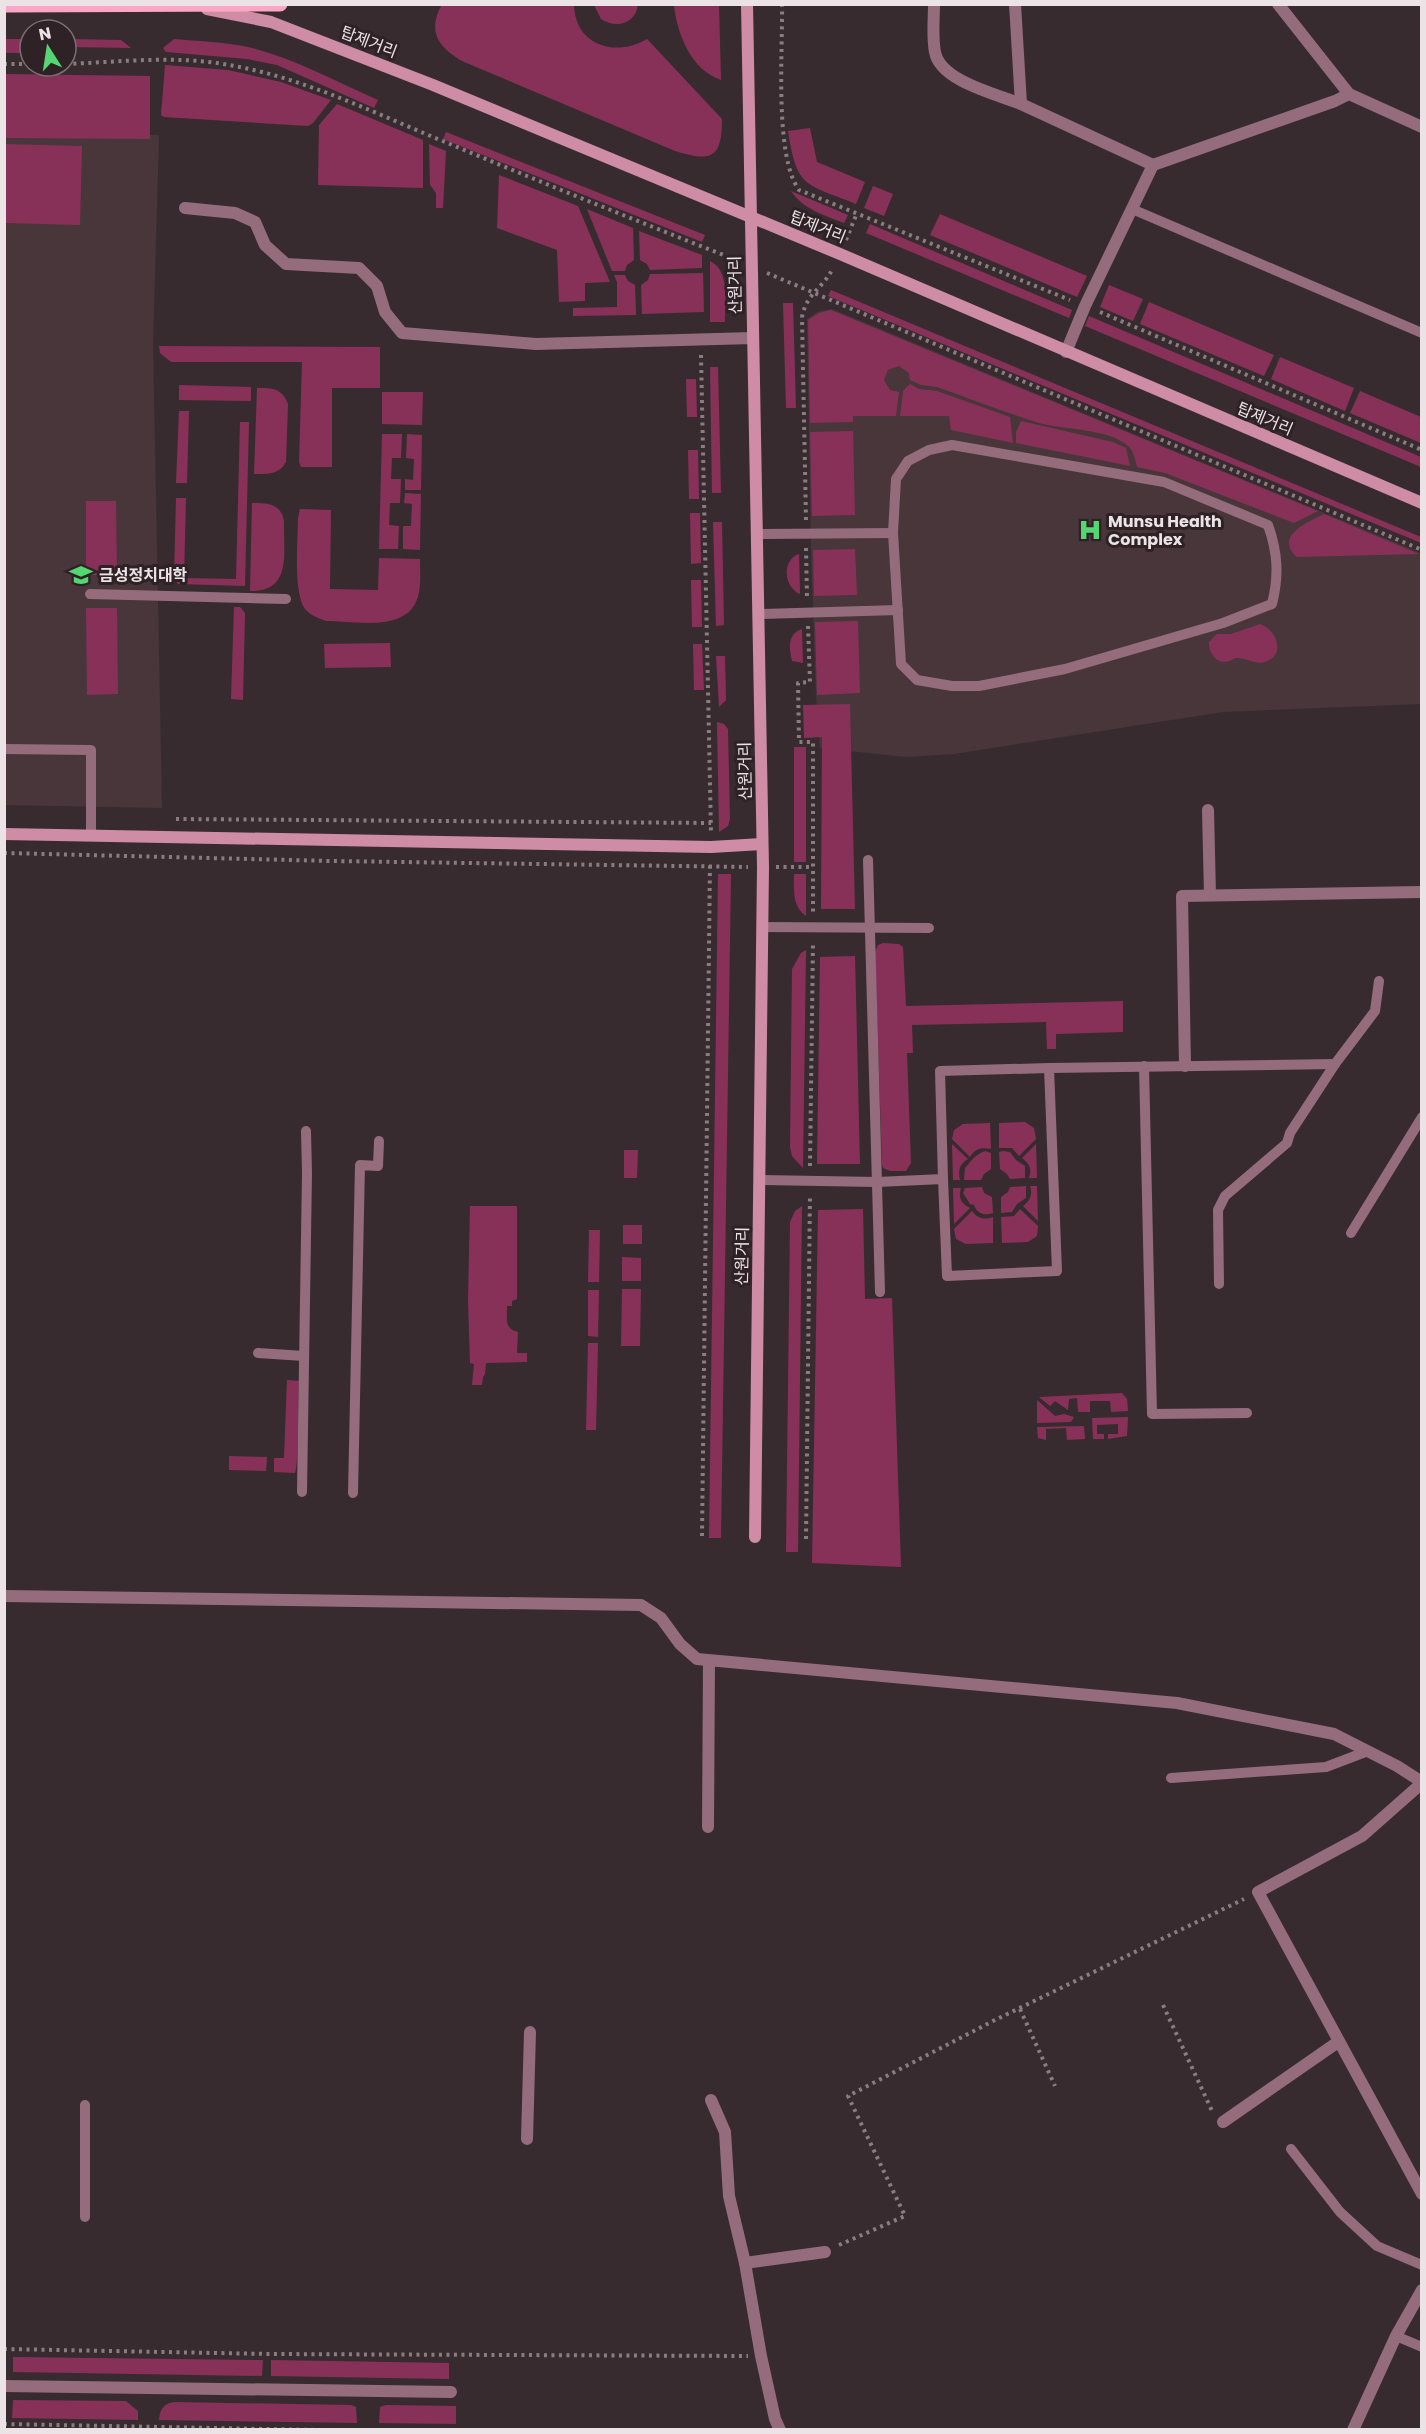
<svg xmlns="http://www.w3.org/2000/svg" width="1426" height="2434" viewBox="0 0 1426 2434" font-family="Poppins,'Noto Sans KR',sans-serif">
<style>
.built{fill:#48363b}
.green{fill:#883158}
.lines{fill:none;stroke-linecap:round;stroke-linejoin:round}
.path{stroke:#887e82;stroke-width:4;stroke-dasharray:3 4.5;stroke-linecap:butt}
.service{stroke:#956c7b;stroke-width:10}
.minor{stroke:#956c7b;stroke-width:12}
.secondary{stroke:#cf8da5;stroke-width:12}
.primary{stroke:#fba6c6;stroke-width:15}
.labels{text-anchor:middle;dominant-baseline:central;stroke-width:6;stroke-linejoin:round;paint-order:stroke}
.street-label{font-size:16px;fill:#ebe3e6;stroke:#2e2226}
.poi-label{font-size:16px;font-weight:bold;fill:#ebe3e6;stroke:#2e2226;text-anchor:start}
</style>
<rect width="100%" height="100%" fill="#382b30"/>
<g class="built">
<path d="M5,132L159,135L153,345L162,808L5,805Z"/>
<path d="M832,309L1421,553V704L1223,712L954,754L906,757L820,748L816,695L811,550L807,319L819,311Z"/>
</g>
<g class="green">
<path d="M442,4L574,5C575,45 615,58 647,39L722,119C722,159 711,162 675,151L462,61C438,46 427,32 442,4Z"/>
<path d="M594,5V4L638,5C635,24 616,29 601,19Z"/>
<path d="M674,5H719L721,80C691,70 677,34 674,5Z"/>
<rect x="5" y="39" width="25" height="14"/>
<path d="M68,39L121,40L131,48L68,47Z"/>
<path d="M174,39C198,41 224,42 248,47C293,58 335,81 378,100L374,108L277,65L247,59L166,52L163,48Z"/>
<path d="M165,65L228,70L281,82L331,100L313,123L308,126L164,117L161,115Z"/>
<path d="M5,74L150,76V139L5,138Z"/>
<path d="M337,104L423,140V188L318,185L319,125Z"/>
<path d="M810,128L817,162L865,182L856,204C805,183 797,189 788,131Z"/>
<path d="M446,132L705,235L702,242L443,139Z"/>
<path d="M5,144L82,146L80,225L5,223Z"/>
<path d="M429,144L446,151L443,208H436V193L430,185Z"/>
<path d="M499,175L578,206L610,282L585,283V301L559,302L557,250L497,228Z"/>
<path d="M873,186L893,194L884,216L864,208Z"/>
<path d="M791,191L848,215L844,223C824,215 804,210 791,191Z"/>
<path d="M587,209L633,228L634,260L627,265L625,271H612Z"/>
<path d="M940,214L1087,276L1077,297L930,235Z"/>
<path d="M870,224L1072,310L1069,318L866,233Z"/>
<path d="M639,231L702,255V268L650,270L647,264L640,260Z"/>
<path d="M710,261C730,270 725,303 725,322H710Z"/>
<path d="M703,273L704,312L642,314L641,285L648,280L650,274Z"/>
<path d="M614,275H625L628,281L635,285L636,315L573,316V308L617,307V282Z"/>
<path d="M1109,285L1143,299L1133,321L1100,307Z"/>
<path d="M831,290L1421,537V543L828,296Z"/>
<path d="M1149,302L1274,355L1264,376L1140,324Z"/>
<path d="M783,303H793L796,408H786Z"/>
<path d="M831,310L1318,511L1294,523L1165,473L1137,467C1135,460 1134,451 1128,446C1108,428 1064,430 1039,423C1004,412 971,399 937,387L921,385L910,380L909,373L899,366L888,370L884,380L890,390L899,392L896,416H853V422L810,423L808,320L819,313Z"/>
<path d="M1089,316L1421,457V467L1085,326Z"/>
<path d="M159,346L380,347V388H332V467H301L299,462L302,362H171L160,353Z"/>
<path d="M1280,357L1354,388L1345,411L1271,379Z"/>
<path d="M710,367H718L721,493H712Z"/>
<path d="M686,379H696L697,417H687Z"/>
<path d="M910,384L919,389L937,391L1010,417L1013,443L951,430L949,416H900L903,391Z"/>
<path d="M179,385L251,387V401L179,400Z"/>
<path d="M257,388C272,388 282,388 288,404L286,462C279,475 267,474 254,474Z"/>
<path d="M1360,391L1421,417V443L1350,413Z"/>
<path d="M382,392H423L422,425L382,424Z"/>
<path d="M179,411H189L187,483H176Z"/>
<path d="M1021,421L1113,442L1126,448L1130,466L1016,443V432Z"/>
<path d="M240,422H249L245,586L178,584L174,578L176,498H186L184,578L236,579Z"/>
<path d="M853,431L855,515L812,516L810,432Z"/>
<path d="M382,434H402L401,458H392L391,479H401L400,503H390L389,525L399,526L398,549H379Z"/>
<path d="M407,434L422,435L421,490H405V479L413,480L414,459L406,458Z"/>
<path d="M688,450H698L699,499H689Z"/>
<path d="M405,493L421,494L420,550L403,549V526H411L412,504L404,503Z"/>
<path d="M86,501H116L117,575H86Z"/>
<path d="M252,503C267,503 280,503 284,520C283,551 293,592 250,591Z"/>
<path d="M300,509L331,510L330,589L378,590L379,558L420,559C420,570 421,582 419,592C412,634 356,621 326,621C318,618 310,615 305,609C293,592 298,540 298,518Z"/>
<path d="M690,513H700L701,563L691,564Z"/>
<path d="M1324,514L1419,554L1297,557C1273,536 1310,521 1324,514Z"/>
<path d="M713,522H722L724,625L716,626Z"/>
<path d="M855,549L857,595L814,596L813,550Z"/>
<path d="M799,554L800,594C784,588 781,560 799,554Z"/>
<path d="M691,580H701L702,627H692Z"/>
<path d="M234,607H240L245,613L243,700L231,699Z"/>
<path d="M86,608H117L118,694L87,695Z"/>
<path d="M858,621L860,693L817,695L815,622Z"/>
<path d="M1260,624C1276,629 1287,655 1265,662C1256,665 1247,658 1237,658C1232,658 1234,660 1229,661C1217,666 1208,652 1209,642L1217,634H1231Z"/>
<path d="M802,629L803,663L792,661C789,648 787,634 802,629Z"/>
<path d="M390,643L391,667L325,668L324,644Z"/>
<path d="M693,644H702L704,690H694Z"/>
<path d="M716,656H725L726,700L719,707Z"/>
<path d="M850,704L855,909H821L822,737L804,738L803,705Z"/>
<path d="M717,722L724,724L728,729L730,819L728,826L719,832Z"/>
<rect x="794" y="747" width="12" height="115"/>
<path d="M718,874H731L721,1538H709Z"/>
<path d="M794,874H806V916C792,906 794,890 794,874Z"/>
<path d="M883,943L899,944L903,947L906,1006L1123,1001V1032L1056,1034V1049H1047L1046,1022L912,1025L913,1053H907L911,1163L906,1171H890L883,1168L882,1164L875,952L878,945Z"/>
<path d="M806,950L803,1168L792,1156L790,1147L792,969L801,953Z"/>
<path d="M855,956L860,1164H817L820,957Z"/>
<path d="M1025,1122L1034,1128L1036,1139L1019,1156L1012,1148H999V1123Z"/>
<path d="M990,1123L991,1149C982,1147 975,1148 970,1157L952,1139L954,1130L963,1124Z"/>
<path d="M952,1144L968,1159C959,1164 958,1171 960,1180H953Z"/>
<path d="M1036,1144L1037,1178H1029C1032,1169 1030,1164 1022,1158Z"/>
<path d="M624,1150H638L637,1178H624Z"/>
<path d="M985,1151L991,1153V1169L984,1174L981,1180H964L965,1168C971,1161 976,1154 985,1151Z"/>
<path d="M1003,1151L1010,1152L1016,1160L1025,1166V1178L1010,1179L1007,1174L1000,1169L999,1152Z"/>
<path d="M1026,1186V1198L1017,1204L1012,1212L1001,1213V1197L1008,1192L1010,1187Z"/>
<path d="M1030,1186H1037L1038,1221L1023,1206C1030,1201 1033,1195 1030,1186Z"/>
<path d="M982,1187L984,1193L992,1197L993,1213C985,1216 977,1214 974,1205L970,1204L963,1193L965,1188Z"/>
<path d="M953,1188H961C958,1197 961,1204 970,1208L954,1224Z"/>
<path d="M470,1206H517V1299L512,1301V1306H507C507,1319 504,1329 518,1332L517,1353H527V1362L486,1363L485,1374L483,1377L482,1385H472L474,1364L470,1363L468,1300Z"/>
<path d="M802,1206L798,1552H786L790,1222L795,1211Z"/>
<path d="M863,1209L865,1299L892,1298L901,1567L812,1563L818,1210Z"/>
<path d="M1020,1209L1038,1226L1037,1236L1028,1242L1002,1243L1001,1217L1014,1216Z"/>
<path d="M972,1211C978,1219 984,1220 993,1217V1243L966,1244L956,1239L954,1229Z"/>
<rect x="623" y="1225" width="19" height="19"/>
<path d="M589,1230H600L599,1282H588Z"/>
<path d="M622,1257L641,1258V1281H622Z"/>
<path d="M622,1289H641L640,1346H621Z"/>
<path d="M588,1290H599L598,1337L588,1336Z"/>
<path d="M588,1343H598L596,1430H586Z"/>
<path d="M287,1380L299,1381C298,1395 299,1466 295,1473L274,1472V1458H284Z"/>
<path d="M1122,1393L1127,1399L1128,1411L1111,1412L1110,1401H1090V1412H1078L1077,1398L1069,1399L1068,1410L1055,1401L1050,1406L1039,1397Z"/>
<path d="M1037,1400L1055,1416L1064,1414L1074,1417L1071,1422L1037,1423Z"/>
<path d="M1128,1417L1127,1436L1108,1439V1434H1118V1424L1097,1425V1434H1104V1439H1093L1092,1418Z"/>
<path d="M1084,1426L1085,1439L1067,1440L1066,1428L1046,1429V1440L1038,1438L1037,1427Z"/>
<path d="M229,1456L267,1457L266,1471L229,1470Z"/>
<path d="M13,2357L263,2360L262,2376L13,2372Z"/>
<path d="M271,2360L449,2363V2379L271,2376Z"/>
<path d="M13,2400L126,2401L138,2411V2420L12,2418Z"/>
<path d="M174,2402L351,2405L356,2407L357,2423L159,2420C160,2409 163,2404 174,2402Z"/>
<path d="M386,2405L456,2406V2424L379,2423L380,2407Z"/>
</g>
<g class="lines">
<g class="path">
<path d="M782,4C783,49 774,156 799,190L1070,300"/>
<path d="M4,64H30"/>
<path d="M66,64C119,62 176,55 229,65C306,78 378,115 450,144C545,184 640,222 736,260"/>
<path d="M846,240L857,213"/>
<path d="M767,273L1422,550"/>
<path d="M1100,312L1422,450"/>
<path d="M701,355L711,833"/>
<path d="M806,520L802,317C807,292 822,290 833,268"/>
<path d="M806,548L807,598"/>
<path d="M808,626L810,682L798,683L799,742H813V914"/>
<path d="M176,819L711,823"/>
<path d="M4,853L331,861L748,867"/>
<path d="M776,867H813"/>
<path d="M810,1166L813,942"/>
<path d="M702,1536L710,862"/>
<path d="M806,1539L810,1194"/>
<path d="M1163,2005L1213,2113"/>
<path d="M1020,2009L1055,2086"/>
<path d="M839,2245L905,2216L848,2096L995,2020L1244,1899"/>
<path d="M4,2349L269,2354L748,2356"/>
<path d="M4,2424L319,2430"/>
</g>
<g class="service">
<path d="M1132,209L1422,333"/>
<path d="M952,445L1164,482L1268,525C1278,553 1279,576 1272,604L1223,623L1065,669L979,686H952L917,680L901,664L893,533L896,479L908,461L929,450Z"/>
<path d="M756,534L893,533"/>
<path d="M90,594L286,599"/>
<path d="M758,614L898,610"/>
<path d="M4,749L91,750V835"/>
<path d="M868,860L880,1292"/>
<path d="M762,927L929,928"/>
<path d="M1144,1066L1152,1414L1247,1413"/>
<path d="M943,1179L940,1071L1049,1068"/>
<path d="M759,1180L877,1182L943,1179L947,1276L1057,1271L1049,1068L1335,1064"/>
<path d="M1351,1233L1422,1117"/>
<path d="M1219,1284L1218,1210L1225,1196L1287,1143L1290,1133L1335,1064L1375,1011L1379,981"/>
<path d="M258,1353L304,1356"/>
<path d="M302,1492L307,1173L306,1131"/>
<path d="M353,1493L360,1165L378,1166L379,1141"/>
<path d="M1171,1778L1326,1767L1368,1751"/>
<path d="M1291,2149L1340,2212L1377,2246L1422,2265"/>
<path d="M85,2217V2105"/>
<path d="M1396,2336L1422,2347"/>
</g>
<g class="minor">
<path d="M934,4C934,20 932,37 935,52C940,81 996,94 1021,104"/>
<path d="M1015,4L1021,104L1153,165"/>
<path d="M1278,4L1349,94L1422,127"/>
<path d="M185,208L235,213L255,222L265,245L286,264L359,268L377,286L385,312L402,333L536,344L753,338"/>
<path d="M1066,352L1085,306L1153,165L1335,101L1349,94"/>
<path d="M1208,810L1210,895"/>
<path d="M1185,1066L1182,896L1422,892"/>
<path d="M4,1596L641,1605L661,1618L680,1644L697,1659L1177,1703L1334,1734L1397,1766L1422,1782"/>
<path d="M1422,1783L1362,1836L1258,1892L1422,2194"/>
<path d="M708,1827L709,1661"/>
<path d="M711,2100L725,2132L729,2196L745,2263L761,2356L775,2419L780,2430"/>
<path d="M1223,2122L1338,2042"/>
<path d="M527,2139L530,2032"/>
<path d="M745,2263L825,2252"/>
<path d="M4,2386L451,2392"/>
<path d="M1353,2430L1396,2336L1422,2290"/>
</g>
<g class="secondary">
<path d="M747,4L763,867L755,1537"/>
<path d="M207,9L271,22L433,85L840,254L1422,503"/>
<path d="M4,834L711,847L762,844"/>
</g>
<path class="primary" d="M4,5L280,4"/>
</g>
<defs>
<g id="hospital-bare" transform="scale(1.8)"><path d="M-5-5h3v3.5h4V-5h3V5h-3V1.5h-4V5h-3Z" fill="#54d672" stroke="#2e2226" stroke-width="2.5" paint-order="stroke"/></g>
<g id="university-bare" transform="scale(1.8)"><path d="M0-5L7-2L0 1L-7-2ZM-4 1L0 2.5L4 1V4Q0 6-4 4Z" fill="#54d672" stroke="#2e2226" stroke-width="2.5" paint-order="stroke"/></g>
</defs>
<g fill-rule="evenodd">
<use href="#hospital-bare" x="1090" y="530"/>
<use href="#university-bare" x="81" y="575"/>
</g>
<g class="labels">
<g class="street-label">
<text transform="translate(369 42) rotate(21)">탑제거리</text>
<text transform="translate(818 227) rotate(22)">탑제거리</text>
<text transform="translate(735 285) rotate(-91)">산원거리</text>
<text transform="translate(1265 419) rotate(23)">탑제거리</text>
<text transform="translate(745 771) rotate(-91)">산원거리</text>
<text transform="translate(742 1256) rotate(-89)">산원거리</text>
</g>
<g class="poi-label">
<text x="1108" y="521">Munsu Health<tspan x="1108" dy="18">Complex</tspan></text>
<text x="99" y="575">금성정치대학</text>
</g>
</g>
<rect width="1426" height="2434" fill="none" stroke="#ebe3e6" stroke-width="12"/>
<g transform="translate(48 48) rotate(348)"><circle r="28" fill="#2e2226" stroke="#7a6f73" stroke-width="1.5"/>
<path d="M0-4.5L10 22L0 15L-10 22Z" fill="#54d672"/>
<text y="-9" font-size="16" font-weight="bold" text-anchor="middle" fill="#ebe3e6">N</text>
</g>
</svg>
